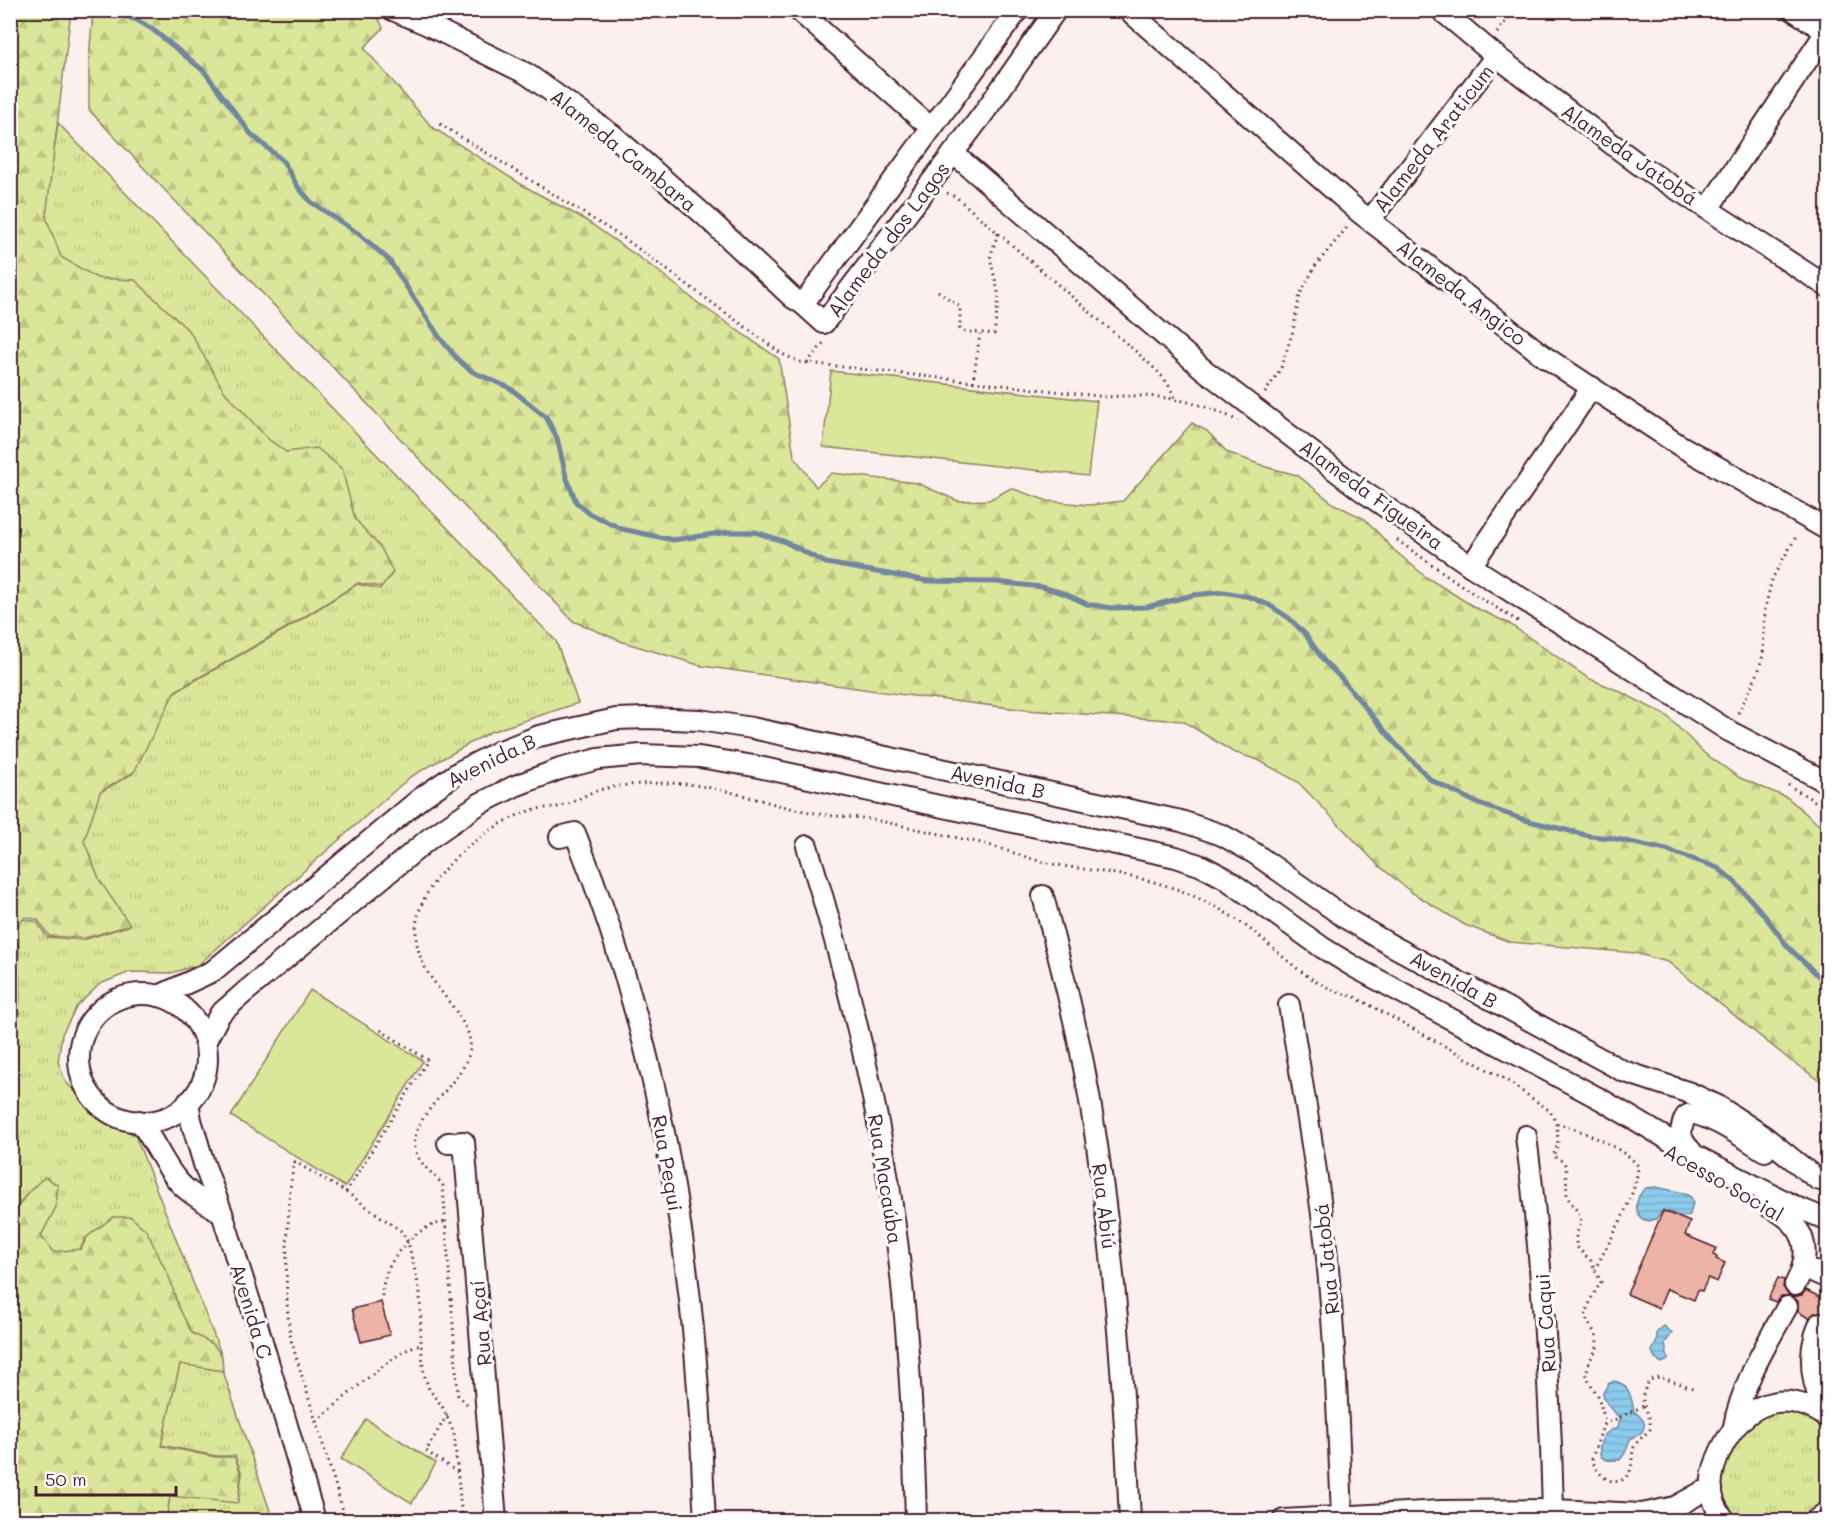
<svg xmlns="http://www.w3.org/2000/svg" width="1838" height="1531" viewBox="0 0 1838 1531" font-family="Mali,sans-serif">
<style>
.grass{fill:url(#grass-tufts);stroke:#928262;stroke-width:1.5}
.forest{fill:url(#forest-firs);stroke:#928262;stroke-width:1.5}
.park{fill:#dae699;stroke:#928262;stroke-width:1.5}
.water{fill:url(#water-rules);stroke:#71869f;stroke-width:1.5}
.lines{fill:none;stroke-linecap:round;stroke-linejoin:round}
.stream{stroke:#71869f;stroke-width:5}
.building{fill:#edb3a6;stroke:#4a1f2b;stroke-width:1.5}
.minor-tunnel{stroke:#d8c6c6;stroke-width:20;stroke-dasharray:20 10;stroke-linecap:butt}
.minor-casing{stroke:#4a1f2b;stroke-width:24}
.path{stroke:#4a1f2b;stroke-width:3;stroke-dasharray:1.5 4.5;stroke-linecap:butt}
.minor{stroke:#fff;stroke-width:20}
.labels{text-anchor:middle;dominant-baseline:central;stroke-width:6;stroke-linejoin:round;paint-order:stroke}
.street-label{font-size:20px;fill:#4a1f2b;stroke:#fff}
</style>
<defs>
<pattern id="grass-tufts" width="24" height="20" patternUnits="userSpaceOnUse" patternTransform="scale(1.5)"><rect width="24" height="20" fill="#dae699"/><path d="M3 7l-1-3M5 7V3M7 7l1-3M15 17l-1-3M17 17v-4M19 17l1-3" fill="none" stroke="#bdc584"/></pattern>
<pattern id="forest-firs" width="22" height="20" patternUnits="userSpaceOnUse" patternTransform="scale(1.5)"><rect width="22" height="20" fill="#dae699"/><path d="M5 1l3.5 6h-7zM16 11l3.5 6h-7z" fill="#bdc584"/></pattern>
<pattern id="water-rules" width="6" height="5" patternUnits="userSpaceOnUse" patternTransform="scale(1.5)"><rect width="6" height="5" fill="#8bcbec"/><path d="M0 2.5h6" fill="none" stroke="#79aecb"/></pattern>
</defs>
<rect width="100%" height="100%" fill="#fbf0ed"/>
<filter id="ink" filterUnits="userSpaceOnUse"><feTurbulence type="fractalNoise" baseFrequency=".0167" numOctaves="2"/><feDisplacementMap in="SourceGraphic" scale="12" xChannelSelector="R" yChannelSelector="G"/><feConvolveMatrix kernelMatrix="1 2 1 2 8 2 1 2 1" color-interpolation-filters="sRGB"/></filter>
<g filter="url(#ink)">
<g class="grass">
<path d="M58,123L556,641L578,703L490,732L410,777L198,965L171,973L130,972L100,984L77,1006L62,1034L58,1062L66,1082L96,1114L135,1135L222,1356L211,1345L190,1334L111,1219L85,1239L79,1251L51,1254L39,1238L43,1179C29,1190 17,1203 11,1220L16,927L23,919L37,922L47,937L83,940L128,926L98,883L82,843L98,793L132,774L173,693L291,626L357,584L380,589L392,574L285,453L266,440L96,279L59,258L44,219Z"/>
<path d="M180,1363L223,1371L273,1520H166L170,1495L238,1501L242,1474L235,1456H216L161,1445Z"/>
<path d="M1786,1409L1810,1417L1827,1433V1496L1812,1512L1798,1520H1734C1727,1514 1719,1498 1719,1487C1718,1471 1733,1439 1744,1428C1755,1417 1772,1410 1786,1409Z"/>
</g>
<g class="forest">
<path d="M11,10L71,11L46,217L61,257L97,278L135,280L190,332L224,391L268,439L286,452L317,448L342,469L355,519L381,548L393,572L382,587L358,583L293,624L175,691L134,772L100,792L84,841L100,881L130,925L85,938L49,936L38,920L25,917L18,925L20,995L14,1089L19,1140L11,1153Z"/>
<path d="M93,11L355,10L379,19L383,28L364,48L432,127L522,185L584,219L657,270L698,303L779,359L794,456L816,487L832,473L917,483L958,501L989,500L1011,488L1048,501L1090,505L1123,501L1192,423L1207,431L1227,452L1266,467L1297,475L1334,504L1365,519L1394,550L1426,577L1476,608L1508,623L1588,678L1619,691L1667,716L1704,753L1740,778L1788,798L1827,832V1085L1791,1061L1668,962L1635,953L1510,942L1465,925L1411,892L1378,865L1298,782L1258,760L1233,752L1183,721L1026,710L898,694L702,666L623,642L573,621L89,110V59Z"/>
<path d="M45,1177L58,1185L56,1207L41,1236L53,1252L81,1249L87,1237L113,1217H131L146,1230L170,1279L178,1306L192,1333L213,1344L222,1356L223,1371L180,1364L161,1446L216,1457H235L241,1475L238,1503L170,1496L166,1520H11V1223C18,1203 29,1190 45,1177Z"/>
</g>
<g class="park">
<path d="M831,371L1097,401L1088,476L823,447Z"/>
<path d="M310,990L423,1061L345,1187L231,1116Z"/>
<path d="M366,1419L436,1463L412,1503L341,1459Z"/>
</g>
<g class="water">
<path d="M1656,1187L1683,1193L1691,1197L1693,1202L1690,1215L1683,1217L1663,1210L1656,1219L1649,1221L1642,1219C1633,1209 1636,1196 1646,1188Z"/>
<path d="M1664,1326L1672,1333L1665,1343L1668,1360L1662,1363L1655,1359L1652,1351L1657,1341V1332Z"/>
<path d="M1614,1381C1630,1384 1631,1397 1634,1411C1641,1418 1649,1422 1641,1433L1630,1439L1625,1453L1620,1460C1615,1460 1608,1461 1604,1459C1595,1454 1602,1436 1608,1432C1611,1430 1615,1429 1618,1427L1620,1419L1604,1399L1603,1393L1608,1384Z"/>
</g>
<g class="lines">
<path class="stream" d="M43,10L62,15H121L137,20L152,29L204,71L251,134L283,161L298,187L311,202L359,234L389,260L440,338L458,360L473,372L510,388L546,417L557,438L566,476L576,502L590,514L622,529L673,540L728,532H755L783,541L826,563L928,581L996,582L1042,587L1063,593L1087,604L1111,608L1147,607L1193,595L1224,592L1250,597L1269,605L1289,618L1306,635L1324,661L1340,677L1395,743L1431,780L1479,804L1525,820L1590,836L1612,838L1670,851L1718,868L1735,882L1765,916L1788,947L1828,985"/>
</g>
<g class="building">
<path d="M1663,1211L1690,1222L1685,1235L1716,1248L1713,1255L1717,1257L1716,1259L1725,1263L1717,1282L1708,1278L1702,1291L1698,1290L1694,1300L1667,1289L1659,1308L1627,1294Z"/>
<path d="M1778,1278L1784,1280L1783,1287L1790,1296H1781L1776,1302L1768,1299Z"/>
<path d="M1806,1290L1827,1301V1314L1817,1311L1809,1318L1798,1312V1301L1792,1296L1802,1295Z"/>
<path d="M381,1302L390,1335L361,1342L352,1309Z"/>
</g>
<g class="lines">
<path class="minor-tunnel" d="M1820,1323L1828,1309"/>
<g class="minor-casing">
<g id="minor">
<path d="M393,10L426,24L527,74L614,136L703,214L793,298L803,304"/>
<path d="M798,10L931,128"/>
<path d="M1018,10L803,304L824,323L983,114L1056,10"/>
<path d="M1128,10L1359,212L1545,357L1679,445L1828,530"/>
<path d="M1441,10L1496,56L1641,166L1828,287"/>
<path d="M1793,10L1828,33"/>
<path d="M953,153L1203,369L1361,490L1471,566L1729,731L1828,783"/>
<path d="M1708,209L1826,32"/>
<path d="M1370,220L1496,56"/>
<path d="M1471,566L1592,387"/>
<path d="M560,837L575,833C646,1009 685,1200 698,1389C702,1433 702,1477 705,1520"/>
<path d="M807,846C852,989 887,1136 902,1285C910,1363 914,1442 916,1520"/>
<path d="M1043,896C1058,955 1074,1013 1085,1073C1112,1221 1123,1370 1130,1520"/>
<circle cx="143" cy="1058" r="64"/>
<path d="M159,996L213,971L421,798L459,772L498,752L539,736L616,719L646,718L699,720L752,728L1181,821L1222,835L1254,853L1347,919L1389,944L1623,1071L1690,1093L1718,1106L1765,1137L1817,1179L1828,1182"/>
<path d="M1289,1005C1302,1082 1316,1160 1325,1239C1335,1331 1338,1423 1342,1516"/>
<path d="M205,1042L220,1014L245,992L430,838L479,804L515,786L560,769L598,759L641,755L699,757L754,766L1176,857L1202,866L1225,878L1323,948L1356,968L1602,1100L1696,1156L1796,1207L1828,1220"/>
<path d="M188,1102L191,1120L204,1164L222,1213L256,1321L315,1520"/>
<path d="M139,1121C153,1138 161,1159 174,1176C186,1193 205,1202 222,1213"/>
<path d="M1526,1136C1542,1261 1550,1385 1553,1510"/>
<path d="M448,1143L464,1142L496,1520"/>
<path d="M1692,1152C1685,1144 1679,1138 1682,1127C1683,1123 1684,1117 1688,1115C1701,1108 1753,1144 1765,1151"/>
<path d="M1768,1206C1805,1224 1814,1249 1795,1285"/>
<path d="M1803,1267L1828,1278"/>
<path d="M1820,1323C1806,1354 1811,1387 1828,1416"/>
<path d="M1734,1426C1742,1384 1766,1345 1787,1307"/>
<path d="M1284,1520L1441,1511L1553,1510L1642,1514L1675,1507L1702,1492L1712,1490"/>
<path d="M1725,1520C1705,1498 1710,1472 1722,1448C1745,1403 1784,1386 1828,1418"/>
<path d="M1816,1520L1828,1511"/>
</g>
</g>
<g class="path">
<path d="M1497,33L1514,10"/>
<path d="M440,124L625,239L782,354L800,362L1107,397C1152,393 1198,399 1238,421"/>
<path d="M947,193L956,197L1141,356C1155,369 1169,380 1175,399"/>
<path d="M938,291L960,307V329L962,331L994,334L999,296L990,258L998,233"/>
<path d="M807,363L825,341"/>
<path d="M973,382L980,334"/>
<path d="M1265,393L1281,368L1293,331L1300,294L1316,265L1349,225"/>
<path d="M1397,540L1474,594L1521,623"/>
<path d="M1738,713L1758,673L1763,655L1765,609L1772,579L1797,535"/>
<path d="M1788,785L1828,809"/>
<path d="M1557,1124C1578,1128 1626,1149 1638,1166C1637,1196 1609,1242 1595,1269"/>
<path d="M346,1192L401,1231L408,1242L420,1292L421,1344L424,1374L429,1389L442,1406L454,1433L462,1520"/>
<path d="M382,1296C382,1264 412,1226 445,1222"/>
<path d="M467,1404L458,1395L443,1186C436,1175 423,1168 417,1155C399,1111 488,1075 467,1031C451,994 416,976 416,931C416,879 487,824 532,810C543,807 554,809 565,805C576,802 585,794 596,791C613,785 650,783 669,783C719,784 767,805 815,813C832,817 851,816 869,819C906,826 944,835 981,843C1005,849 1028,859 1052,864C1097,872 1142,875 1184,892C1211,903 1237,918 1260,937C1292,964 1313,987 1355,997L1503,1078L1543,1106L1550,1111L1557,1125L1558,1144L1553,1156L1564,1162L1566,1167L1567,1197L1580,1215L1581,1223L1576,1235V1246L1591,1261L1601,1282L1592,1297L1585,1317L1596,1335L1597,1342V1348L1589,1362L1586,1376L1598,1396L1605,1420L1592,1459C1596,1476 1619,1493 1630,1471C1633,1464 1631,1455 1634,1447C1637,1441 1645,1435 1650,1429C1652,1407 1633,1406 1650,1380L1659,1377L1696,1389"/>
<path d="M447,1415L426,1451L457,1472"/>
<path d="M317,1421C338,1404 398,1348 421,1344"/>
<path d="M1604,1425L1643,1406"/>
<path d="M346,1520L291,1340C285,1302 286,1266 288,1227C289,1206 289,1183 295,1162L346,1192L428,1060L377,1028"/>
</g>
<use href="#minor" class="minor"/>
</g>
</g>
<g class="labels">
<g class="street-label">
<text transform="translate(1433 138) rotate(-52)">Alameda Araticum</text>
<text transform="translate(624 150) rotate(39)">Alameda Cambara</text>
<text transform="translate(1630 154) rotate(35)">Alameda Jatobá</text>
<text transform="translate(888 239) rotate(-53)">Alameda dos Lagos</text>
<text transform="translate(1462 292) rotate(38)">Alameda Angico</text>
<text transform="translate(1372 494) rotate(36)">Alameda Figueira</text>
<text transform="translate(491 760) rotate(-26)">Avenida B</text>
<text transform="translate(998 781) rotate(12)">Avenida B</text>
<text transform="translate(1454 979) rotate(29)">Avenida B</text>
<text transform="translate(668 1163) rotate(80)">Rua Pequi</text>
<text transform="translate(886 1179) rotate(81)">Rua Macaúba</text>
<text transform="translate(1724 1182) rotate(30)">Acesso Social</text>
<text transform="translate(1105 1206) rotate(83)">Rua Abiú</text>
<text transform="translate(1326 1259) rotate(-96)">Rua Jatobá</text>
<text transform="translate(252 1311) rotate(73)">Avenida C</text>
<text transform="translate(480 1323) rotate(-95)">Rua Açaí</text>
<text transform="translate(1545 1323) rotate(-94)">Rua Caqui</text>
</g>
</g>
<rect width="1838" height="1531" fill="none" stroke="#fff" stroke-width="36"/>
<rect x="18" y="18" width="1802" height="1495" fill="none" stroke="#4a1f2b" stroke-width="2" filter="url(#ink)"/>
<path d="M36 1486v9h140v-9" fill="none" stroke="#4a1f2b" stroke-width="3"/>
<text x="45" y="1486" font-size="18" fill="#4a1f2b" stroke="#ffffff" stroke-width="4.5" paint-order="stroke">50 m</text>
</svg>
